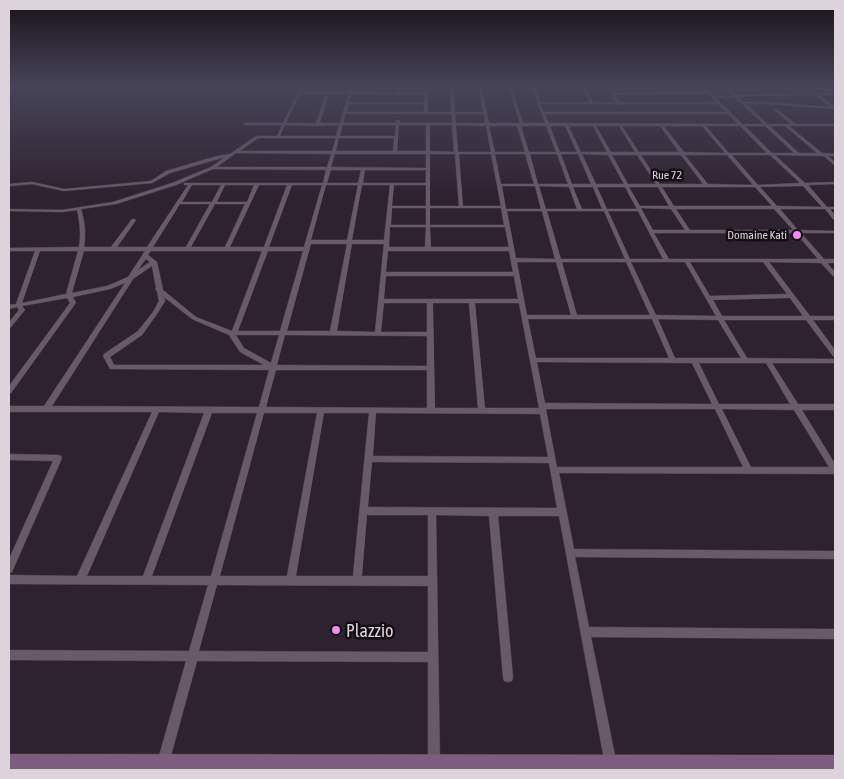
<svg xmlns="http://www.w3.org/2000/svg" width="844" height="779" viewBox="0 0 844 779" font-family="'Asap Condensed',sans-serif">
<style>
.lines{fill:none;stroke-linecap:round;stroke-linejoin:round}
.street-casing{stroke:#4a404b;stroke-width:1}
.secondary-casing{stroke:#4a404b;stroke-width:1}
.street{fill:#695a69;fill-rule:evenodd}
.secondary{fill:#7d5d7e;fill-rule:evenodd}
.poi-dot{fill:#f08bf6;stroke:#140e14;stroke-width:2}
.labels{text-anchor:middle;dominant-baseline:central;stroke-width:5;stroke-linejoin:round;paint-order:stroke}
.far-street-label{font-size:12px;fill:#dcd3dc;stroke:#140e14}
.far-poi-label{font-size:12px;fill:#dcd3dc;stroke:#140e14;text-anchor:end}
.near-poi-label{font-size:18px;fill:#dcd3dc;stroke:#140e14;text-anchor:start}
</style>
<rect width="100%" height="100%" fill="#2f2230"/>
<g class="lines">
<g class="street-casing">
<g id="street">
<path d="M301,86H304L301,92H349L351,86H353L352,92L397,93L398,86H401V93H424V86H427L428,112H451L450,86H453L455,112H483L479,86H560L559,88H535L540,102H590L582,86H584L593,102H615L611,94L613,93L706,92L701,86H704L714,96H732L723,86H726L736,95L814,94L815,92L818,93H835V95H820L835,107V109L768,104H746L767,124H791L774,110L775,108L796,124H835V126H789L822,153L835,154V156H828L835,162V165H834L824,156L775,155L805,183L835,182V184L808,185L827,207H835V209H830L835,215V219H833L825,209H780L798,230L835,231V233H801L824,259H835V263H827L835,272V277L833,276L821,263L769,262L810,316H835V320H813L835,350V356H833L806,320H724L747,358L835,359V363H772L798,404H835V410H802L835,464V474L559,473L574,549L835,551V559L575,557L589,627L835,629V639L591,637L618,770H606L559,516H498L513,677L512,681L508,682L504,681L503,677L489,516L436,515L440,762L438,766L434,768L430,766L428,762V662L197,661L167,770H155L186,661L9,660V650L189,651L208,585L9,584V575L77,576L152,412H9V406H44L125,283L110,289L73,297L76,303L75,304L11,393L9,394V386L70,303L67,298L22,306L25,310L24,311L11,327L9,328V322L19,310L17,307L9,309V305L16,304L35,251H9V248L79,247C81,234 80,223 77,210L62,212L9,211V209L62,210L113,202L172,183L211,167L225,157L170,173L152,183L64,191L32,184L9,186V184L32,182L64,189L151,181L166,171L217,156L230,154L256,136H277L282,125H245L243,124L245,123H283ZM482,88H509L520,123H489ZM512,88H532L545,123H523ZM300,94H326L316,123H286ZM329,94H348L340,123H320ZM351,94L424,95V102H349ZM708,94L716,102H619L615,95ZM816,95L829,107L768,102H743L738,97ZM735,97L763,124H742L716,98ZM349,104H424V112H347ZM541,104H616L618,105L620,104H718L726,112H544ZM346,114H452V123H400V121L398,120L396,121V123H343ZM455,114H484L485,123H456ZM545,114H728L738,124L549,123ZM285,125L317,126L339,125L336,136H280ZM343,125H396L395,136H340ZM399,125H426V151H397ZM430,125H452L454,152L430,151ZM456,125L486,126L491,152H458ZM489,126H517L525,152H495ZM521,126H546L556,152H529ZM550,126H565L577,152H560ZM569,126H593L607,152H581ZM596,126H619L635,152H611ZM622,126H660L679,152H639ZM664,126H702L725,153L684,152ZM706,126H740L767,153H729ZM745,126H765L794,153H772ZM770,126H785L817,153H799ZM258,138H336L332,151H240ZM339,138H394L393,151H336ZM236,153L331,154L327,167H217ZM335,154H426V168L331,167ZM430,154H455L459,206H430ZM459,154H491L501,206H463ZM495,154H525L534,184H501ZM530,154H557L568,184H538ZM561,154H578L591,184H572ZM582,154L608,155L624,184H596ZM612,155H637L656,184H628ZM641,155H681L703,184H660ZM685,155H727L753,185L708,184ZM732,155H770L800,183L758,185ZM213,169L326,170L323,183H184V185H188L147,247H117L136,220L134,219H132L111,247H84C86,234 85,222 81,209L116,204L176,185ZM331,170H361L358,183H327ZM365,170H426V183H363ZM192,185H221L212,202H182ZM225,185H254L247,202H217ZM259,185H287L264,247H230ZM292,185H322L304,247H269ZM326,185H358L347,240H311ZM362,185H390L384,240H352ZM394,185H426V206H392ZM502,186H535L541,209H506ZM539,186L569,187L577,209H546ZM803,186L822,207L777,206L760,187ZM573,187H593L602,209H582ZM597,187H625L637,209H607ZM629,187H658L669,206H640ZM662,187H755L772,206H674ZM180,204H210L186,247H153ZM215,204H245L225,247H191ZM392,208H426V225H391ZM430,208H501L504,225H430ZM641,208L671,209L685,230H653ZM676,209H774L793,230H690ZM507,211H542L555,259L516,258ZM547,211H604L625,259H561ZM608,211H638L663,259H630ZM390,227H426L425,247H389ZM430,227H505L509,247H431ZM654,233H796L818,259H669ZM311,244H347L330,331H287ZM352,244H384L375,332L337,331ZM40,251H78L66,294L22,303ZM84,251H145L128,277L107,286L72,293ZM151,251H262L232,331L196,317L163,290L157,262L148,255ZM268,251H303L280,331H238ZM388,251H509L513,272H386ZM146,259L150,262L138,270ZM517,262H556L571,315H527ZM562,262H626L650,315H577ZM631,262H685L716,316L656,315ZM690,262H763L787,294L710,296ZM152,266L156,288L155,289L157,291L159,301L153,312L138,331L104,354L103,356L110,369L269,370L259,407L52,406L133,279ZM386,276H514L518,299H384ZM164,297L192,319L229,335L240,352L264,365H114L110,357L142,335L157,314L165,301ZM790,298L803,316H722L713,300ZM384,303H427V332H381ZM433,303H469L478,408H435ZM475,303H519L539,408H485ZM528,319H652L669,358H536ZM658,319L718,320L741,358H675ZM236,335H279L271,363L244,348ZM285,335L427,336V366L277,365ZM537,362L692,363L712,404L545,403ZM699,363H766L790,404H719ZM276,370H427V408L266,407ZM546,409H715L743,467H557ZM722,409L794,410L829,467H751ZM159,412L204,413L143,576H87ZM212,413H257L211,576H152ZM264,413H317L287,576H220ZM324,413H369L353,576H296ZM376,413L540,414L548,457L373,456ZM372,462L549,463L557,508L368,507ZM367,515H428V576H362ZM217,585L428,586V652L199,651Z"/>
<path d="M779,86H783L798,92L795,93Z"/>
<path d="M827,86H835V88L829,87L823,90L821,89Z"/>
<path d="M9,454L58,455L61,456L62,458L12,572L9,574V559L53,461L9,460Z"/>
</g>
</g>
<g class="secondary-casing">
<g id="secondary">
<path d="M809,86L835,91V93L809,87Z"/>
<path d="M9,754L835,755V770H9Z"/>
</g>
</g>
<use href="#street" class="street"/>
<use href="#secondary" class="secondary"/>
</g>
<linearGradient id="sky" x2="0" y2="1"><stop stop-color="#1a131a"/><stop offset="0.44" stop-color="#474459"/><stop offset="1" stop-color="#474459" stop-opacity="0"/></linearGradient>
<rect width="844" height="195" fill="url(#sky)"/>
<g class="poi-dot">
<circle cx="797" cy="235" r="5"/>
<circle cx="336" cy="630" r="5"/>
</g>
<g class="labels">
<g class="far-street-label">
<text x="667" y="175">Rue 72</text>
</g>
<g class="far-poi-label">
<text x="787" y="235">Domaine Kati</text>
</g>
<g class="near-poi-label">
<text x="346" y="630">Plazzio</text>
</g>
</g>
<rect width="844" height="779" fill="none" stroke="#dcd3dc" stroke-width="20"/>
</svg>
